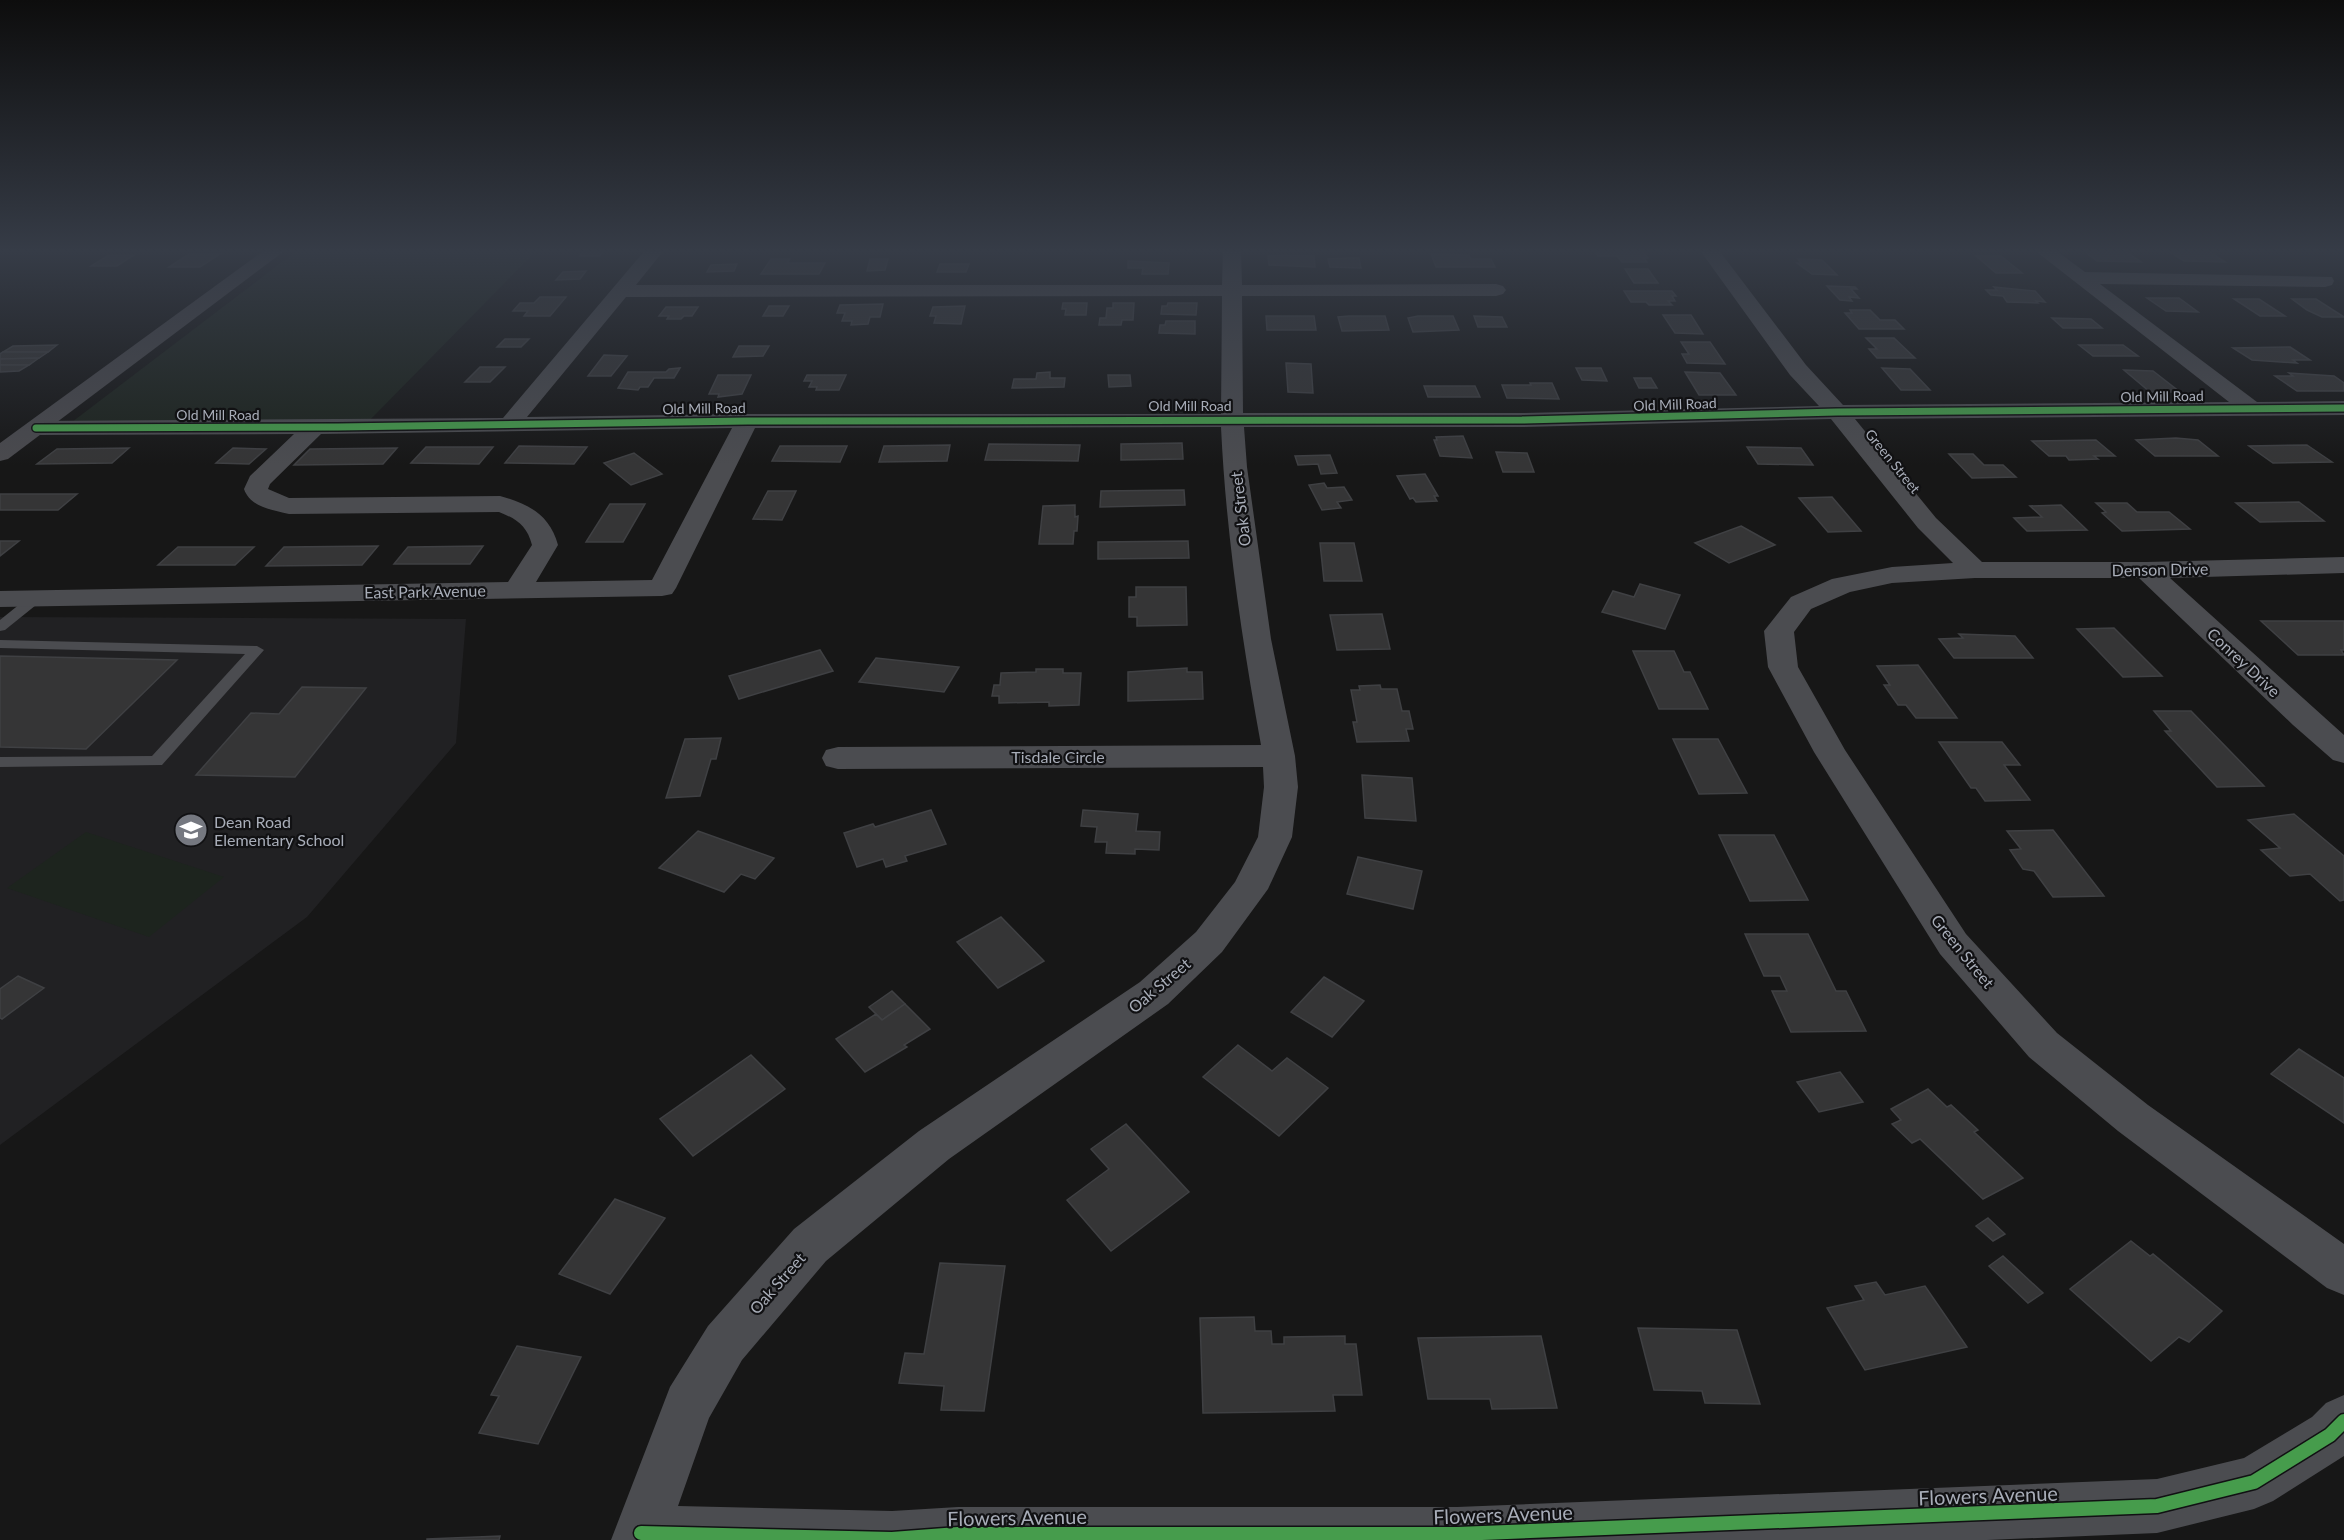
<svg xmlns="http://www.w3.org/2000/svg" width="2344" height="1540" viewBox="0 0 2344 1540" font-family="Lato,sans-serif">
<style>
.built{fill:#212123}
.green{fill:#1d241e}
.building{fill:#353536;stroke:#3f4043;stroke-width:1.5}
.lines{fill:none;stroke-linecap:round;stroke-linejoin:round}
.lane{fill:#4b4c50;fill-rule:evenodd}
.street{fill:#4b4c50;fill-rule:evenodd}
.secondary{fill:#4a4a4e;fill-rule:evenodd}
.cycleway-far1-casing{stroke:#111113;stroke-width:10}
.cycleway-casing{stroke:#111113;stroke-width:17}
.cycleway-far1{stroke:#469c4c;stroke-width:7}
.cycleway{stroke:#469c4c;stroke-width:14}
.labels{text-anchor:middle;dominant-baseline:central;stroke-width:4.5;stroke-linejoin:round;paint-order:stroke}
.far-street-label{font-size:14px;fill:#a8adb8;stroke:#111113}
.street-label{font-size:16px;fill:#a8adb8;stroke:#111113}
.poi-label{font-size:16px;fill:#a8adb8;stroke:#111113;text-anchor:start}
.near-street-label{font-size:20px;fill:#a8adb8;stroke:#111113}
</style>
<rect width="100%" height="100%" fill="#171717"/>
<path class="built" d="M0,617L466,619L456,743L307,917L0,1145Z"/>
<g class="green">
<path d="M299,249H538L369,421L68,425Z"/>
<path d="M86,832L224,877L149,937L7,888Z"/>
</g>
<g class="building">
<path d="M1594,249H1641L1648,258H1644L1647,262H1622L1617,256H1598Z"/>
<path d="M2081,249L2124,250L2141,262L2097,261Z"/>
<path d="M2179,249L2207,250L2225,262L2184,261L2167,250Z"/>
<path d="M584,250H604L600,256H580Z"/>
<path d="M189,254H220L200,267H169Z"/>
<path d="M1431,254L1469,255L1471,259H1491L1495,267H1436Z"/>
<path d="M109,255H134L117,266H91Z"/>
<path d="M1284,255L1314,256L1315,267L1269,265L1268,256Z"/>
<path d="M1976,256H2001L2022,273H1996Z"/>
<path d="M1349,258H1359L1361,268L1330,267L1328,259Z"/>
<path d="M771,259H790L787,263H825L819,274H761Z"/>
<path d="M870,259H888L885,270L867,271Z"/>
<path d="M1798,259L1822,260L1837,275L1812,274L1797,263H1801Z"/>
<path d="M1128,261L1169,263L1168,274H1142L1143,268H1128Z"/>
<path d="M737,264L734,271L707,272L711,265Z"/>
<path d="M940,264H969L966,272H937Z"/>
<path d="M1625,269H1648L1658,283H1634Z"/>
<path d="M586,271L580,279L556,280L563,272Z"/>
<path d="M1827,286L1855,287L1857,289H1851L1859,298L1849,297L1852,301L1840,300Z"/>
<path d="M1994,287L2035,291L2045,302L2036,301L2038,303L2007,302L2003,296L1991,295L1986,290H1997Z"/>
<path d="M1624,291H1672L1676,296H1672L1675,301H1668L1672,305H1649L1646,302H1631Z"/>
<path d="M540,297H566L550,316H524L528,311H513L520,303H534Z"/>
<path d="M2147,298H2179L2198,312L2166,311Z"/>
<path d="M2234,299H2259L2285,316H2260Z"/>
<path d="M2292,299H2316L2344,317H2322L2307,310Z"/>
<path d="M1063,303H1087L1086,315H1065L1066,309H1062Z"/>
<path d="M1113,303H1134L1133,320H1122L1121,325H1099L1100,318H1106L1107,308H1113Z"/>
<path d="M1168,303H1197L1196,315L1161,314L1162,306H1167Z"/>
<path d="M883,304L880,317H870L868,324L851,325L852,321H842L845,313H837L840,305Z"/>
<path d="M769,306H789L783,316H763Z"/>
<path d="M965,306L961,324L934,323L936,316H930L933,307Z"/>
<path d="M666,307H698L692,316H684L681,319H667L669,316H659Z"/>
<path d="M1850,310H1870L1880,320H1895L1904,329H1859L1845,313H1852Z"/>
<path d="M1663,315H1691L1703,334L1675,333Z"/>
<path d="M1266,316H1314L1316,330H1267Z"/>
<path d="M1349,316H1385L1389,330L1342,331L1338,317Z"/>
<path d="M1418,316H1453L1459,330L1413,332L1408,318Z"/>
<path d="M1474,316L1502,317L1507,327H1478Z"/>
<path d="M2052,318L2091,319L2102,328H2063Z"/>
<path d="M1166,321H1195V334L1159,333L1160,325H1165Z"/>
<path d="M1866,338H1894L1915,358H1877L1869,349H1877Z"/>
<path d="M505,339H529L521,347H497Z"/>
<path d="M1681,342H1710L1725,364L1687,363L1682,354H1689Z"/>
<path d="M57,345L48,352H3L13,346Z"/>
<path d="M2079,345H2123L2138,356H2093Z"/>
<path d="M739,346H769L763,356L733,357Z"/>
<path d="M2290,347L2310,360H2293L2297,363L2252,360L2233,348Z"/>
<path d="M3,352H48L39,358L0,359V354Z"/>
<path d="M604,355L627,356L611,376H588Z"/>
<path d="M39,358L29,365H0V359Z"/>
<path d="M1286,363L1311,364L1313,393L1288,392Z"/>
<path d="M0,365H29L19,371L0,372Z"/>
<path d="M480,367H505L490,382H465Z"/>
<path d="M680,368L674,378H654L648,387H640L638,390L618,388L628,372H666L669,369Z"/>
<path d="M1576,368H1601L1607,381L1582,380Z"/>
<path d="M1882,368L1910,369L1930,390H1901Z"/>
<path d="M2124,370L2153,371L2180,392H2150Z"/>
<path d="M1050,372V378H1065L1064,387L1012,388L1014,379H1036L1037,373Z"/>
<path d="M1685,372L1720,373L1736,395H1699Z"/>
<path d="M2289,373L2334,376L2344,383V391H2297L2275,376H2293Z"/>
<path d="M718,375H751L742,394L718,397L719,394H709Z"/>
<path d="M807,375H846L839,390H816L817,387H809L812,381H804Z"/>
<path d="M1108,375H1130L1131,386L1109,387Z"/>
<path d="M1634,378H1651L1657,388H1639Z"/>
<path d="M1530,383H1552L1559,399L1507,398L1502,385H1531Z"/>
<path d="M1424,386H1475L1480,397H1428Z"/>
<path d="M1463,436L1472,458L1440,456L1434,440H1437L1436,437Z"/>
<path d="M2176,438L2198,440L2218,456H2155L2136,440Z"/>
<path d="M2096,440L2115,456H2094L2098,459L2069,460L2066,456H2049L2032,441Z"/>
<path d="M1182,443L1183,459L1121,460V444Z"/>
<path d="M989,444L1080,445L1078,461L985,460Z"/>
<path d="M950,445L947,461L879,462L884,446Z"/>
<path d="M2307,445L2332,462L2273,463L2249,446Z"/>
<path d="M519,446L587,447L574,464L505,463Z"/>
<path d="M780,446H847L840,462L772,461Z"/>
<path d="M426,447H493L479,464L411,463Z"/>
<path d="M1747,447L1801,448L1813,465L1758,464Z"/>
<path d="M129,448L112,463L37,464L57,449Z"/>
<path d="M233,448L266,449L249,464L216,463Z"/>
<path d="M397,448L383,464L294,465L310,449Z"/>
<path d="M1496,452L1527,453L1534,472H1503Z"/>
<path d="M634,453L662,474L631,485L604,463Z"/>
<path d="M1949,454H1973L1984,465H2003L2016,477L1972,478Z"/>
<path d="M1330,455L1337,473L1321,474L1318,464L1298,465L1295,456Z"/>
<path d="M1425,474L1438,496H1434L1437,501L1416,502L1413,498L1410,499L1397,476Z"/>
<path d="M1324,483L1327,488L1344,487L1352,500L1337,502L1341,508L1322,510L1309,485Z"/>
<path d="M1184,490L1185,505L1100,507L1101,491Z"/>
<path d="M768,491H796L782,520L753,519Z"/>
<path d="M0,494H77L58,510H0Z"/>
<path d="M1832,497L1861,531L1828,532L1799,498Z"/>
<path d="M2299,502L2324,521L2260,522L2236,503Z"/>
<path d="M2096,503H2127L2137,512H2169L2190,529L2122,531L2102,513L2106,512Z"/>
<path d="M610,504H645L623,542H586Z"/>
<path d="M1075,505V517L1078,516L1077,531H1074L1073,544H1039L1043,506Z"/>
<path d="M2061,505L2087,530L2027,531L2014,518L2042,517L2030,506Z"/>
<path d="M1741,526L1775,545L1729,563L1695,543Z"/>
<path d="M0,541H19L0,556Z"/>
<path d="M1188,541L1189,558L1098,559V542Z"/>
<path d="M1320,543H1354L1362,581H1324Z"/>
<path d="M378,546L362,565L266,566L284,547Z"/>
<path d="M483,546L470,564H394L408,547Z"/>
<path d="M178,547H254L235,565H158Z"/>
<path d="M1640,584L1680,595L1665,629L1602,612L1613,591L1634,597Z"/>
<path d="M1136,587H1186L1187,625L1137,626V617H1129V597H1136Z"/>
<path d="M1382,614L1390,649L1337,650L1330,615Z"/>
<path d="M2261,621H2344V650H2341L2344,655H2298Z"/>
<path d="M2114,628L2162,676L2123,677L2077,629Z"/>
<path d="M1959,634L2015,636L2033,658H1954L1939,639L1963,638Z"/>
<path d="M820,650L833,671L739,699L729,676Z"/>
<path d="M1633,651H1674L1684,672H1690L1708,709H1659Z"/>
<path d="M0,656L177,660L86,749L0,747Z"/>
<path d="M876,658L959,667L944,692L859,682Z"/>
<path d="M1918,665L1957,718H1916L1906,705H1898L1884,685H1890L1877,666Z"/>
<path d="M1187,668V672H1202L1203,699L1128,701V672Z"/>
<path d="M1036,669H1063V673H1081L1079,705L1049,706V702L999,703V696H992L994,685H1000L1001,673L1036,672Z"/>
<path d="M1380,685L1381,689H1397L1402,711H1409L1413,729H1406L1409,741L1357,742L1353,722H1357L1351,690H1360L1359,686Z"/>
<path d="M302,687L366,688L295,777L196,775L251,713L279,714Z"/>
<path d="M2154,711H2191L2264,786L2217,787L2165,731H2171Z"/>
<path d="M721,738L716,759H711L700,796L666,798L685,739Z"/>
<path d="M1673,739H1718L1747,793L1699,794Z"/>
<path d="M1939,742H2002L2020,765H2004L2030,800L1985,801L1976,788H1971Z"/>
<path d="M1362,775L1412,778L1416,821L1365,818Z"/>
<path d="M931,810L946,844L905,856L907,861L886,867L883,859L857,867L844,833L873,824L875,827Z"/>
<path d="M1083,810L1138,814L1136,831L1160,832L1159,850L1135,849V854L1106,853L1107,842H1095L1097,827L1081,826Z"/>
<path d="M2294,814L2344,856V900L2340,901L2310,874L2290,876L2261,850L2280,848L2248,820Z"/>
<path d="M2053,830L2104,896L2053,897L2034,871L2023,869L2010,850L2021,849L2007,831Z"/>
<path d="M698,831L774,858L755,879L741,874L724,892L659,868Z"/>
<path d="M1719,835H1774L1808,900L1750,901Z"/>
<path d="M1358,857L1422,871L1413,909L1347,894Z"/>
<path d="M1001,917L1044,961L998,988L957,942Z"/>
<path d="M1745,934H1808L1836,991H1846L1866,1031L1791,1032L1772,991H1787L1780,976H1764Z"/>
<path d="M18,976L44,988L2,1019L0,1018V989Z"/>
<path d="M1324,977L1364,1001L1332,1037L1291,1012Z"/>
<path d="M892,991L905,1004L882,1020L869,1007Z"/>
<path d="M905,1004L930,1029L904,1045L907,1047L865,1072L836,1039L876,1014L882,1020Z"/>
<path d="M1238,1045L1272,1071L1287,1058L1328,1088L1279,1136L1203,1077Z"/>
<path d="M2299,1049L2344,1078V1123L2271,1074Z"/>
<path d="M751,1055L785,1089L693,1156L660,1119Z"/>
<path d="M1840,1072L1863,1102L1819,1112L1797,1082Z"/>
<path d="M1928,1089L1947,1107L1951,1105L1978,1130L1974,1132L2023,1178L1983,1199L1920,1139L1912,1143L1892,1124L1901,1120L1891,1109Z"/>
<path d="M1126,1124L1189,1192L1111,1251L1067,1200L1109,1169L1091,1149Z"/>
<path d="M615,1199L665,1218L610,1294L559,1274Z"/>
<path d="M1988,1218L2005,1234L1993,1241L1976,1226Z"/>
<path d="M2131,1241L2150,1256L2153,1254L2222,1311L2189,1342L2179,1337L2151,1361L2070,1289Z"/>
<path d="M2003,1256L2043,1293L2028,1303L1989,1266Z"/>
<path d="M940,1263L1005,1266L984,1411L941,1410L944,1386L899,1383L905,1353L924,1354Z"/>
<path d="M1876,1282L1885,1295L1925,1286L1967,1347L1865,1370L1827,1308L1864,1300L1855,1286Z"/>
<path d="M1254,1317L1255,1331H1271L1272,1344H1284V1337L1345,1336V1344H1356L1362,1395H1333L1335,1411L1203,1413L1200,1318Z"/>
<path d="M1638,1328L1737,1330L1760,1404L1705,1403L1702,1391L1654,1390Z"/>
<path d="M1541,1336L1557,1408L1492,1409L1490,1399H1428L1418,1338Z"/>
<path d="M517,1346L581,1357L538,1444L479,1433L499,1396L491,1395Z"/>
<path d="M500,1536L499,1540H427V1539Z"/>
</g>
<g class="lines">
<g class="lane">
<path d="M36,594L41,595L43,598L41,601L5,630L0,631V620L31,595Z"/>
<path d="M0,640L257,646L264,650L162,765L0,767V757L152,756L245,654L0,648Z"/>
</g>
<path class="street" d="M646,249H665L636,285H1222L1223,249H1241L1242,285L1496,284L1503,286L1506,290L1503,294L1496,296H1242L1243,413H1522L1819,406L1790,375L1699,249H1718L1806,365L1843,405L2229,402L2033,249H2054L2085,272L2332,277L2334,281L2332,285L2325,287L2100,284L2257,402L2344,401V415L1855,419L1936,518L1982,562H2146L2344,557V573L2170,578L2344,735V763L2333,760L2293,725L2139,578H1975L1892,583L1850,592L1811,609L1794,632L1798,667L1845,750L1966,934L2057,1033L2148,1105L2344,1244V1295L2327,1288L2118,1131L2029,1057L1940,954L1814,752L1768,667L1764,631L1791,597L1832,579L1892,567L1953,563L1918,528L1831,419L1522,427H1244L1247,467L1271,639L1295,756L1298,787L1292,837L1268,889L1222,952L1168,1004L949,1159L826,1261L742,1360L709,1418L678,1506L892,1511L958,1507H1457L2157,1479L2244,1458L2312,1417L2326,1403L2344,1395V1456L2273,1501L2254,1509L2157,1533L1987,1540H611L670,1387L708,1326L794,1229L919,1131L1140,982L1196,932L1235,882L1258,837L1264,787L1263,767L838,769L826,766L822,758L826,750L838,747L1261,745C1242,640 1226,534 1221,427L755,428L676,588L672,594L662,596L0,607V591L508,582L532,545C527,526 517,519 499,512L289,514C272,510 250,507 244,489L250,476L294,434L36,435L28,433L24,428L28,423L36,421L503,418ZM1222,296L1221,414H747L527,417L626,297ZM732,428L652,580L536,582L558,545C550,515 529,504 500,496L289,498L268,489L270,484L321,434Z"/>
<path class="secondary" d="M266,249H287L8,459L0,461V443Z"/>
<g class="cycleway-far1-casing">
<path id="cycleway-far1" d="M36,428L338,427L747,421L1522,420L1837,412L2344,408"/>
</g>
<g class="cycleway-casing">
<path id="cycleway" d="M641,1533L892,1539L958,1534H1457L2157,1506L2254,1482L2330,1435L2344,1421"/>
</g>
<use href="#cycleway-far1" class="cycleway-far1"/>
<use href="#cycleway" class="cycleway"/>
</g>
<linearGradient id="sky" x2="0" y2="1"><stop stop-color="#0d0d0d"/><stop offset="0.54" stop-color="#363c47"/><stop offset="1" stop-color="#363c47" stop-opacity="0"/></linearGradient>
<rect width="2344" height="465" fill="url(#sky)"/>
<defs>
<g id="school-disc" transform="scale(1.725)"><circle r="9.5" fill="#757880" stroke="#111113"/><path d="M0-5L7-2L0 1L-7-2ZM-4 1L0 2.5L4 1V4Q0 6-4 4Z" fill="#fff"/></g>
</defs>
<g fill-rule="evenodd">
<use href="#school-disc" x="191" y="830"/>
</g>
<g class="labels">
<g class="far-street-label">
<text transform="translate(2162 396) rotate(-1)">Old Mill Road</text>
<text transform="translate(1675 404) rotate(-2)">Old Mill Road</text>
<text x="1190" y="405">Old Mill Road</text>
<text transform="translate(704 408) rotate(-1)">Old Mill Road</text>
<text x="218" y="414">Old Mill Road</text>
<text transform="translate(1893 461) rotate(51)">Green Street</text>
</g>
<g class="street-label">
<text transform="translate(1240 509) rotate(-97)">Oak Street</text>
<text transform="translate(2160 569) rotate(-1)">Denson Drive</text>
<text transform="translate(425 591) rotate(-1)">East Park Avenue</text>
<text transform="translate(2244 662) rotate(43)">Conrey Drive</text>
<text x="1058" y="756">Tisdale Circle</text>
<text transform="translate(1963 951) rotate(51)">Green Street</text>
<text transform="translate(1159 985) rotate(-40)">Oak Street</text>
<text transform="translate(777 1283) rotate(-49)">Oak Street</text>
</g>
<g class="poi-label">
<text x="214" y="821">Dean Road<tspan x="214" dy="18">Elementary School</tspan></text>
</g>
<g class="near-street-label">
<text transform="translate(1988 1495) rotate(-2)">Flowers Avenue</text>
<text transform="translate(1503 1514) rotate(-2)">Flowers Avenue</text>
<text transform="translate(1017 1517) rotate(-1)">Flowers Avenue</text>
</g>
</g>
</svg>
